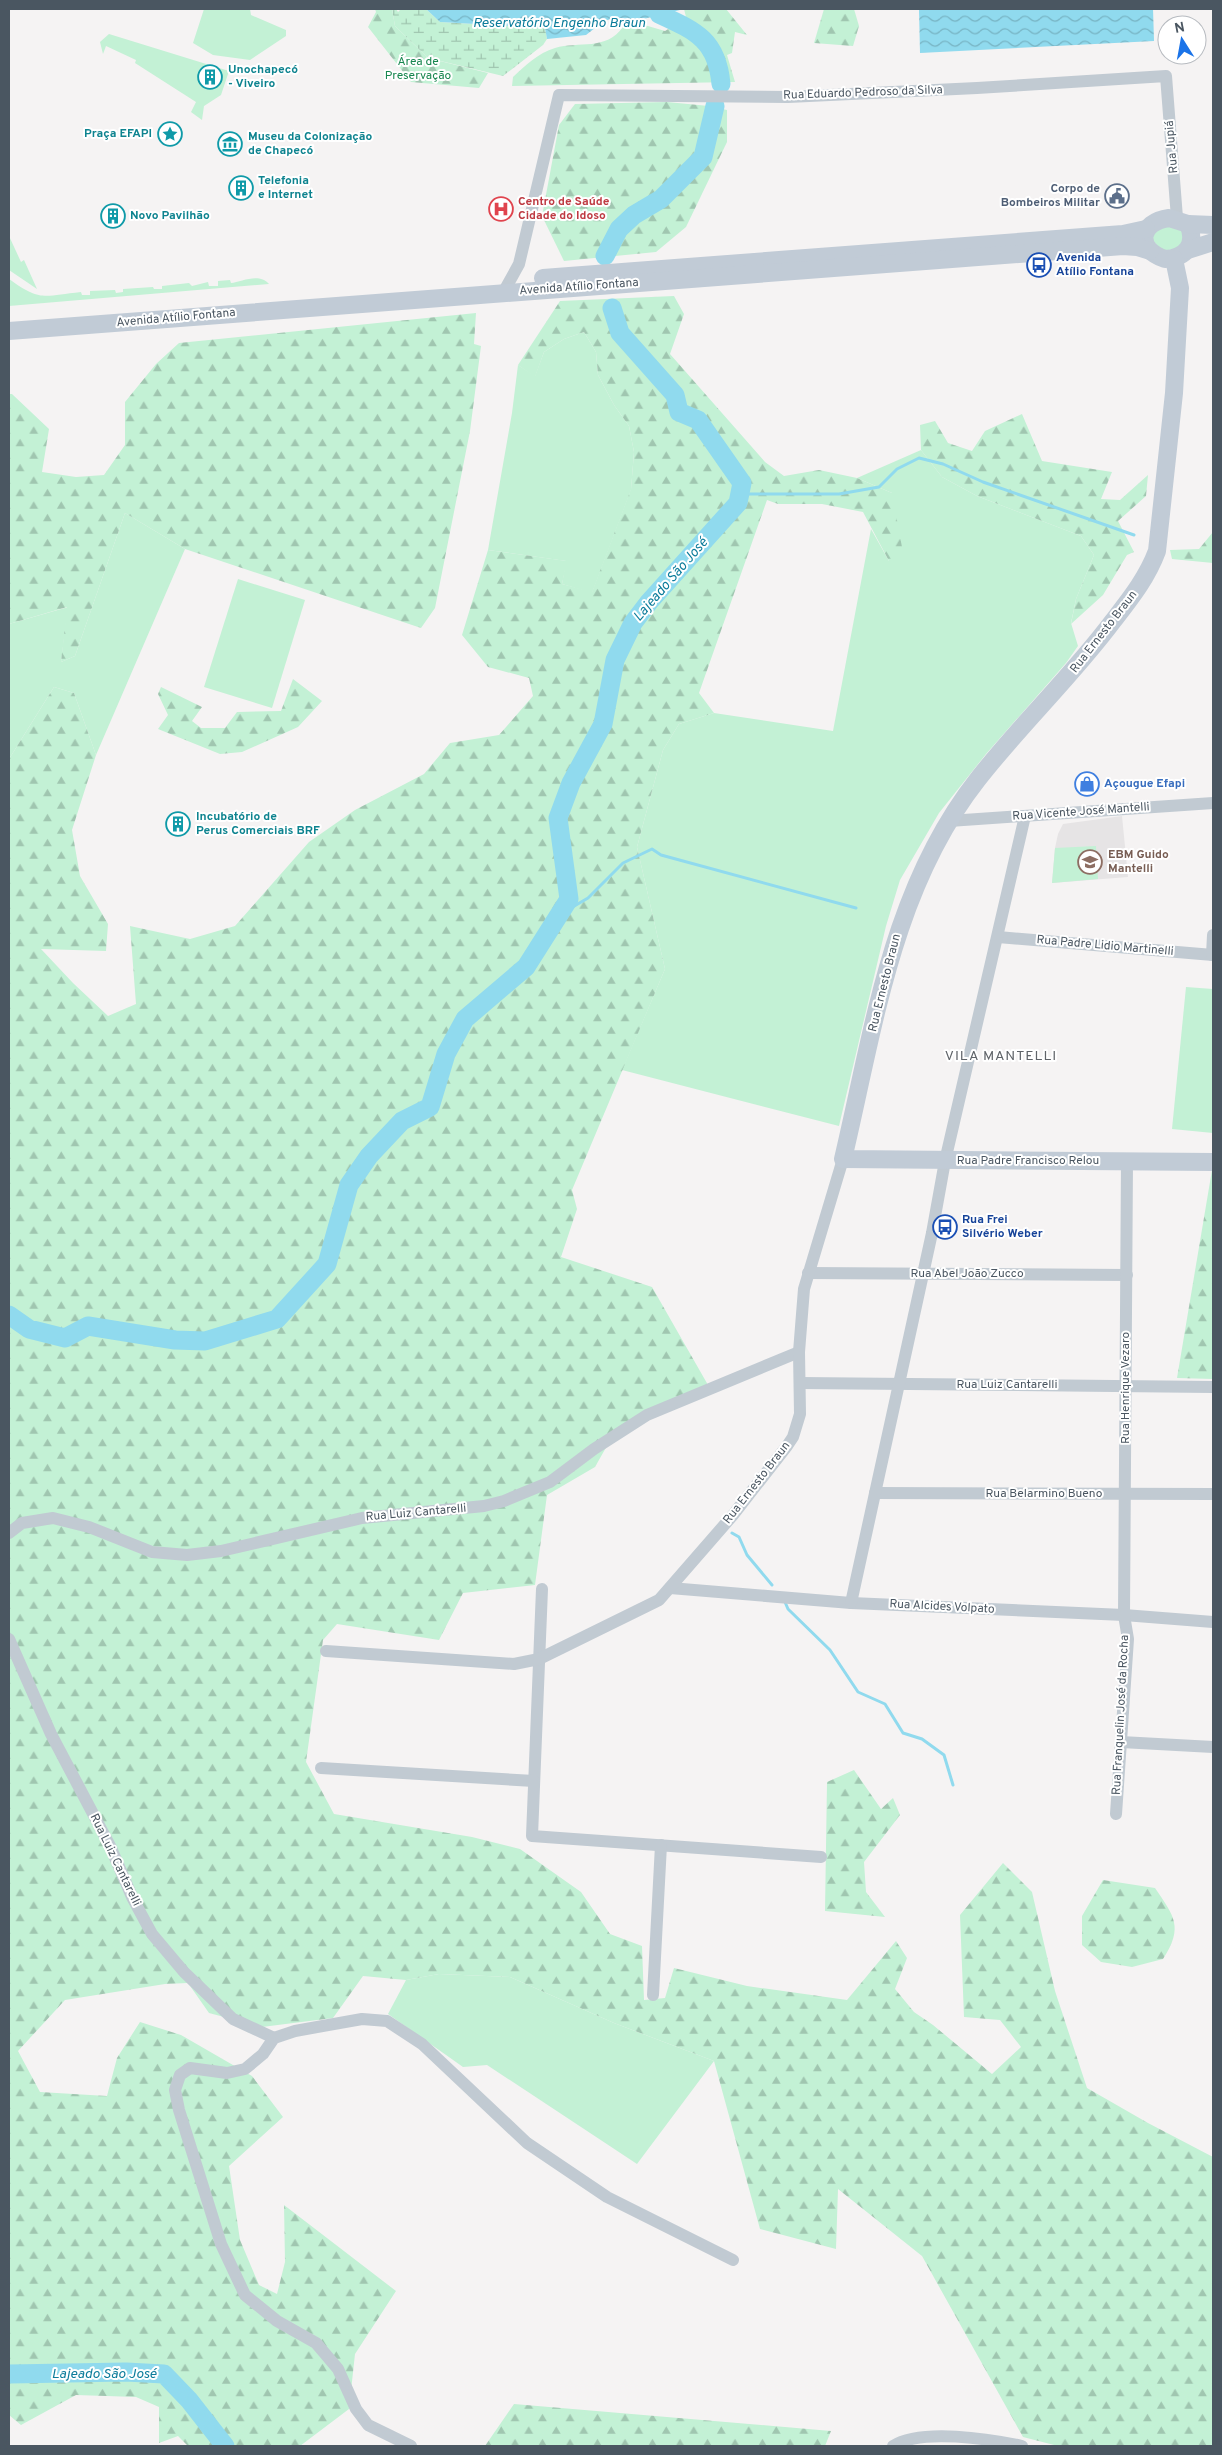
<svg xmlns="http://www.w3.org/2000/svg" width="1222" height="2455" viewBox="0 0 1222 2455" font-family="Overpass,sans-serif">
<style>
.education{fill:#e6e4e5}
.green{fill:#c3f1d5}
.forest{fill:url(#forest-firs)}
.wetland{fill:url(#wetland-marsh)}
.water{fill:url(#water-waves)}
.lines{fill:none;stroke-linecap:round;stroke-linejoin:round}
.stream{stroke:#90daee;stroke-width:3}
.river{stroke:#90daee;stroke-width:19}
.street{stroke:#c1cad2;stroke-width:12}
.secondary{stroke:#c1cbd6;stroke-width:18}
.labels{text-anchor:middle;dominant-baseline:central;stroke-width:4;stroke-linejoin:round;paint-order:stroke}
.park-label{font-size:12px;fill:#17864f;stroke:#fff}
.culture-label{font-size:12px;font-weight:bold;fill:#0d838f;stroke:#fff;text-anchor:start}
.street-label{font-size:12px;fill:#4a5661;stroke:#fff}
.service-label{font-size:12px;font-weight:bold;fill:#4e5e75;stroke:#fff;text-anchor:end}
.health-label{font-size:12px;font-weight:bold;fill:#be3a42;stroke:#fff;text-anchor:start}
.transit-label{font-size:12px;font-weight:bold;fill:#164399;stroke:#fff;text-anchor:start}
.shop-label{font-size:12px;font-weight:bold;fill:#366cbe;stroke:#fff;text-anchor:start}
.education-label{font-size:12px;font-weight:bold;fill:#785e54;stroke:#fff;text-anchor:start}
.water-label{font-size:14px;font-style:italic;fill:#0c7c9b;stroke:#fff}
.neighbourhood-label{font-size:14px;letter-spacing:1px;fill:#5f6368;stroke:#fff}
</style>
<defs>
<pattern id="forest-firs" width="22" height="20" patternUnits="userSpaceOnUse" patternTransform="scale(1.25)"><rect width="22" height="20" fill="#c3f1d5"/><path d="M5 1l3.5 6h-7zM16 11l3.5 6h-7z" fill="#a0c6b0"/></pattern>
<pattern id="wetland-marsh" width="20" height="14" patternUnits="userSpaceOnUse" patternTransform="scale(1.25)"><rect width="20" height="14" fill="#c3f1d5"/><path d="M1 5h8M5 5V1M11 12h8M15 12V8" fill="none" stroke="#a0c6b0"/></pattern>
<pattern id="water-waves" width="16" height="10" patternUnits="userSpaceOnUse" patternTransform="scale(1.25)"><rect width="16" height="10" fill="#90daee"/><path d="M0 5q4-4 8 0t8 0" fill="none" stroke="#78b4c4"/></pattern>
</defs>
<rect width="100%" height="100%" fill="#f5f3f3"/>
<path class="education" d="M1122,816L1128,877L1052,883L1055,848L1058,834L1063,824Z"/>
<g class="green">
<path d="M204,9H250L251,15L286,30V36L250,60L213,55L193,43Z"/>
<path d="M109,34L229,71L221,95L204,106L202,120L191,112L196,102L135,63L136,60L106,46L103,54L100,42Z"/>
<path d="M1162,226L1182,228L1185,240L1176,249L1162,251L1150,237Z"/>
<path d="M9,236L21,262L24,260L37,289L9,270Z"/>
<path d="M9,279C41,302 43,296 81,292L82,295H90V291L115,290L116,293L123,292V289L153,287L154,289H162V286L189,283L192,286L208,282L209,286H218V281L230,280L231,283C241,282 259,272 269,284L9,306Z"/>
<path d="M584,332L596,352L598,375L614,405L629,426L634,452L631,490L592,593L562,584L566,561L488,550L512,413L518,365L535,376L544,352L564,339Z"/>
<path d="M921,450L942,477L977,496L1081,536L1094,555L1076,599L1071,623L1078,646L1066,663L986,754L939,813L900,880L886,926L839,1126L622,1070L665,969L637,847L663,750L679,724L714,713L833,731L871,529L889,561L892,493L857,478Z"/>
<path d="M125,513L185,549L96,755L74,693L54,687L9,759V624L68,607L61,662L75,656Z"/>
<path d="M238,579L305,600L272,708L204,687Z"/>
<path d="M1096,846L1098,879L1052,883L1055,848Z"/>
<path d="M1186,987L1213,989V1133L1172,1129Z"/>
<path d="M439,1974L510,1977L614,2023L714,2061L637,2164L487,2065L463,2067L388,2014L406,1980Z"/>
</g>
<g class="forest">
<path d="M375,9H392L395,26L428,58L488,73L479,88L411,82L368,27L376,12Z"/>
<path d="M684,9H726L747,35L735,32L732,53L727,55L735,82L512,86L513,77C525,66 538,53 555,48C579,41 606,51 623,27L641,24L665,31L678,23L687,21Z"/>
<path d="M824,9H854L859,26L853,46L814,43Z"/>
<path d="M667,102L709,106L727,110V142L686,227L656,252L564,261L542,216L559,125L575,104Z"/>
<path d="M674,296L684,314L670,354L765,462L784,476L819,470L857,478L892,493L904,558L889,561L863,512L822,504H778L767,500L699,693L714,713L679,724L663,750L637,847L665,969L572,1190L577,1209L561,1257L652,1287L708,1385L608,1444L595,1467L547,1495L535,1585L463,1593L439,1640L337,1624L323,1640L306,1762L334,1814L472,1837L520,1849L581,1892L610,1934L642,1946L644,2000L665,1998L674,1968L747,1986L847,2000L896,1941L907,1958L895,1989L914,2012L933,2025L992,2074L1021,2047L1000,2020L964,2017L960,1915L1003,1863L1032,1892L1055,1991L1087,2088L1148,2123L1213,2157V2446H1058L1023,2437L922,2256L838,2189L836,2249L760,2229L714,2061L614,2023L510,1977L439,1974L406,1980L363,1976L333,2018L262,2027L209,2013L188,1983L165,1984L65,2000L18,2051L40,2092L107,2096L117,2058L140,2022L181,2035L252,2076L283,2117L229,2166L240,2240L259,2285L277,2294L285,2262L284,2205L396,2291L355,2354L349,2409L300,2446H188L178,2436L159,2443V2407L136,2397L76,2395L21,2425L9,2415V759L54,687L74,693L96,755L72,830L80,876L108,924L106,951L41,949L73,983L108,1016L136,1004L130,926L190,939L235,926L309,842L355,810L424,774L450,743L499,735L533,696L529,678L488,667L462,635L488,550L567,561L562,584L592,592L631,489L634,452L629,426L614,405L598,375L596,352L584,332L564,339L544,352L535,377L518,365L560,301Z"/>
<path d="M476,313L474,344L481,346L470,431L435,608L421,628L185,549L125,513L75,656L61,662L67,607L9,624V394H12L49,429L42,472L76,477L104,475L125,445V402L156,364L179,343Z"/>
<path d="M1022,414L1042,461L1112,472L1101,499L1120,500L1148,475L1146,496L1118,521L1134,552L1127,555L1103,595L1071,624L1076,599L1094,555L1081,536L977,496L942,477L921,450L920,425L935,421L948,443L972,451L985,431Z"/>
<path d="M1213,532V563L1172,559L1170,550L1199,549Z"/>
<path d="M293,679L322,701L298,727L242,752L220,754L158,729L168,715L158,694L161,687L202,707L192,721L201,728H225L237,712L281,711Z"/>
<path d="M1212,1170L1213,1379L1177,1378Z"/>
<path d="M854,1770L881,1809L893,1798L900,1815L864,1862L866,1892L885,1917L825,1911L827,1782Z"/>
<path d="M1103,1880L1155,1888C1174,1916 1184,1927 1163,1959L1132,1967L1101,1962L1082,1945V1916Z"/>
<path d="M514,2404L831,2431L825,2446H485Z"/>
</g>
<path class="wetland" d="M392,9H396L398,12L401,9H426L440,22L545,28L547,39L543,45L503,76L428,58L395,26Z"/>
<g class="water">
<path d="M426,9H684L623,24L615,18L604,21L586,35L547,39L545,28L440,22Z"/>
<path d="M919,9H1153L1154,41L920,53Z"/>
</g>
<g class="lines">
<g class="stream">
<path d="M741,494H839L879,487L897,469L919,458L943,464L983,482L1134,535"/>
<path d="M559,915L588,898L623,863L652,849L661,855L856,908"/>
<path d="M732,1533L739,1537L747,1555L772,1585"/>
<path d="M785,1602L788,1609L830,1650L858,1692L885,1704L903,1733L922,1739L944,1755L953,1785"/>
</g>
<g class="river">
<path d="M657,9L659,14C696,31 717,40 721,84"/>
<path d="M605,256L619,229L634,215L661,199L703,157L715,106"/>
<path d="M9,1315L29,1329L65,1338L88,1326L175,1340L205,1341L277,1319L327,1264L349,1185L369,1156L402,1121L430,1107L446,1054L465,1019L526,967L569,899L558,818L571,783L603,724L615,660L633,623L649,602L738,503L742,483L698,420L679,412L675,395L620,333L612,308"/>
<path d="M9,2374L126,2372L164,2374L189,2400L225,2446"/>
</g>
<g class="street">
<path d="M503,293L519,264L559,95L788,97L977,88L1166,76L1177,218"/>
<path d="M949,821L1213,803"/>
<path d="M998,937L1213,955"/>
<path d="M1212,955L1213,935"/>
<path d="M808,1273L1127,1275"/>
<path d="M800,1383L1213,1387"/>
<path d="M875,1493L1213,1494"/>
<path d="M9,1533L22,1523L53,1518L89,1527L152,1552L187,1555L221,1551L362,1518L484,1506L504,1501L550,1482L594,1449L647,1415L799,1352"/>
<path d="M670,1588L851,1603L1124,1615L1213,1622"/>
<path d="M542,1589L532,1836L821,1857"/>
<path d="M851,1603L932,1233L945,1161L1025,816"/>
<path d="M9,1639L51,1734L110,1846L133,1899L152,1934L184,1972L233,2019L274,2038"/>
<path d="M326,1651L514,1664L539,1659L659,1600L733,1515L787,1446L793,1437L800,1414L799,1352L804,1289L843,1159"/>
<path d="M1121,1742L1213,1747"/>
<path d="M321,1768L534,1781"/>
<path d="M1116,1814L1128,1639L1124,1615L1127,1161"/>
<path d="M653,1995L661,1845"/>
<path d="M411,2446L368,2425L356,2409L338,2369L316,2343L277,2321L245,2295L221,2244L179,2110L175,2090L180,2075L190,2068L227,2073L245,2069L263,2054L274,2038L295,2031L362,2019L387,2021L422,2044L527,2143L607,2197L733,2260"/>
<path d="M893,2446C921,2428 990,2439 1022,2446"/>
</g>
<g class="secondary">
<path d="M1169,218L1188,224C1197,244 1186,258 1165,259C1135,249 1139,222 1169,218Z"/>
<path d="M1188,224L1213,225"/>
<path d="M1188,250L1213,242"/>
<path d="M1174,259L1180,288L1174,393L1157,551C1147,578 1130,599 1113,621C1071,677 1021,724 978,779C892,888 874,1028 843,1159L1213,1162"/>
<path d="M543,278L1123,234L1146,229"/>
<path d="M9,331L1123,246L1137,247L1150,251"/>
</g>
</g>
<defs>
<g id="building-ring" transform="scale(1.25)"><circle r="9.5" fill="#fff" stroke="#0f9aa8" stroke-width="1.5"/><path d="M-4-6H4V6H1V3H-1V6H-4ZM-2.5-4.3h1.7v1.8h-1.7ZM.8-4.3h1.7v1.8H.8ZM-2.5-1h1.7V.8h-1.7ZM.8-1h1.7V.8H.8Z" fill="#0f9aa8"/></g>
<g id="sight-ring" transform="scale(1.25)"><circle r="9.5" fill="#fff" stroke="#0f9aa8" stroke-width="1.5"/><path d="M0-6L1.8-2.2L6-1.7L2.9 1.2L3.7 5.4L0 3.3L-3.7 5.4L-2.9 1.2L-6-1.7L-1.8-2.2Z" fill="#0f9aa8"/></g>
<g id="museum-ring" transform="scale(1.25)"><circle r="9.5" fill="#fff" stroke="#0f9aa8" stroke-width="1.5"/><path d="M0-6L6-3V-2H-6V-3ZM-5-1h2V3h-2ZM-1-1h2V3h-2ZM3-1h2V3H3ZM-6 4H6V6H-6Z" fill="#0f9aa8"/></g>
<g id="civic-ring" transform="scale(1.25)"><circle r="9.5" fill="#fff" stroke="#5c6f8a" stroke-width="1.5"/><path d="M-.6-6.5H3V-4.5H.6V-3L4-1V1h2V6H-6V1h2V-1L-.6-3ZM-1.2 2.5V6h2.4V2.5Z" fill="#5c6f8a"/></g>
<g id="hospital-ring" transform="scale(1.25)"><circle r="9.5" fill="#fff" stroke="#e0444e" stroke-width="1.5"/><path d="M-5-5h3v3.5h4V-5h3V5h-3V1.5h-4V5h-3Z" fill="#e0444e"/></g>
<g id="bus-ring" transform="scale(1.25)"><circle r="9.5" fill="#fff" stroke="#1a4fb4" stroke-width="1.5"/><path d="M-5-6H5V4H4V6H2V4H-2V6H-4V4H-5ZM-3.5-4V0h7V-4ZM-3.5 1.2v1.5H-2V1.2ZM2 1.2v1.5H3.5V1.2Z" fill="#1a4fb4"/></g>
<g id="shop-ring" transform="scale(1.25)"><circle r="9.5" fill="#fff" stroke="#3f7fe0" stroke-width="1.5"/><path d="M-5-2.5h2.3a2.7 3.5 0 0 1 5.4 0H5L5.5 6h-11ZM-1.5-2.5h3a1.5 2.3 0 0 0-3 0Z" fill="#3f7fe0"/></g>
<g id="school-ring" transform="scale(1.25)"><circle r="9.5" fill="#fff" stroke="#8d6e63" stroke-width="1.5"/><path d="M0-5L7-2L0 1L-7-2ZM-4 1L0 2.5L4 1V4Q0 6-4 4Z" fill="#8d6e63"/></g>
</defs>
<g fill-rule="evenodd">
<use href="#building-ring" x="210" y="77"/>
<use href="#sight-ring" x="170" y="134"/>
<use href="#museum-ring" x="230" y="144"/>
<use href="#building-ring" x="241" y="188"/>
<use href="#civic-ring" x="1117" y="196"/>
<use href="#hospital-ring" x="501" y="209"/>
<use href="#building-ring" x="113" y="216"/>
<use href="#bus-ring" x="1039" y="265"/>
<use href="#shop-ring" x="1087" y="784"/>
<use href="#building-ring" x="178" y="824"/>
<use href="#school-ring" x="1090" y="862"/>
<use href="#bus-ring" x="945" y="1227"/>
</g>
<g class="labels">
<g class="park-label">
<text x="418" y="62">Área de<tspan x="418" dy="14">Preservação</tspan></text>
</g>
<g class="culture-label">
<text x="228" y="70">Unochapecó<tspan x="228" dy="14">- Viveiro</tspan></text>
<text x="152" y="134" text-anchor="end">Praça EFAPI</text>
<text x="248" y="137">Museu da Colonização<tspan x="248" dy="14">de Chapecó</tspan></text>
<text x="258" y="181">Telefonia<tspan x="258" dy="14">e Internet</tspan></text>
<text x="130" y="216">Novo Pavilhão</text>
<text x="196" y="817">Incubatório de<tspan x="196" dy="14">Perus Comerciais BRF</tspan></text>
</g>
<g class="street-label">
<text transform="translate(863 93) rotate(-2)">Rua Eduardo Pedroso da Silva</text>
<text transform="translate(1172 147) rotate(-95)">Rua Jupiá</text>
<text transform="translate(579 287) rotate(-4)">Avenida Atílio Fontana</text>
<text transform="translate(176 318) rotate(-5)">Avenida Atílio Fontana</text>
<text transform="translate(1104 632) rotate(-52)">Rua Ernesto Braun</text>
<text transform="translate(1081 812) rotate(-4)">Rua Vicente José Mantelli</text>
<text transform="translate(1105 946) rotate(5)">Rua Padre Lidio Martinelli</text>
<text transform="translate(885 983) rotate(-76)">Rua Ernesto Braun</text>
<text x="1028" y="1161">Rua Padre Francisco Relou</text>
<text x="967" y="1274">Rua Abel João Zucco</text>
<text x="1007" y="1385">Rua Luiz Cantarelli</text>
<text transform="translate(1126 1388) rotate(-90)">Rua Henrique Vezaro</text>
<text transform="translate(757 1483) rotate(-52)">Rua Ernesto Braun</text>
<text x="1044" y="1494">Rua Belarmino Bueno</text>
<text transform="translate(416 1513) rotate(-5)">Rua Luiz Cantarelli</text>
<text transform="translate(942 1607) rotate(3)">Rua Alcides Volpato</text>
<text transform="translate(1121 1715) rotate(-87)">Rua Franquelin José da Rocha</text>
<text transform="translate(115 1860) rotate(64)">Rua Luiz Cantarelli</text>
</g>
<g class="service-label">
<text x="1100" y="189">Corpo de<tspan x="1100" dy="14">Bombeiros Militar</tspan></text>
</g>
<g class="health-label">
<text x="518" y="202">Centro de Saúde<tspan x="518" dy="14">Cidade do Idoso</tspan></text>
</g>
<g class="transit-label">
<text x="1056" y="258">Avenida<tspan x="1056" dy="14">Atílio Fontana</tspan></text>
<text x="962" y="1220">Rua Frei<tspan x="962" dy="14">Silvério Weber</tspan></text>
</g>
<g class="shop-label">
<text x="1104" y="784">Açougue Efapi</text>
</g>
<g class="education-label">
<text x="1108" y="855">EBM Guido<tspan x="1108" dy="14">Mantelli</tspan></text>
</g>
<g class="water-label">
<text x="559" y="23">Reservatório Engenho Braun</text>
<text transform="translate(671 580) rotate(-49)">Lajeado São José</text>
<text x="104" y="2374">Lajeado São José</text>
</g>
<g class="neighbourhood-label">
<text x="1001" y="1056">VILA MANTELLI</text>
</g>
</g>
<rect width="1222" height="2455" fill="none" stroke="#4a5661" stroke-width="20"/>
<g transform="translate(1182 40) rotate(349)"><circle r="24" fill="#ffffff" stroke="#b7bbc0"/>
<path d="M0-4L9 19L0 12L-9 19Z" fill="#1a73e8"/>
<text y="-8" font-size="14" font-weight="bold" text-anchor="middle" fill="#4a5661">N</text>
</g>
</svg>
